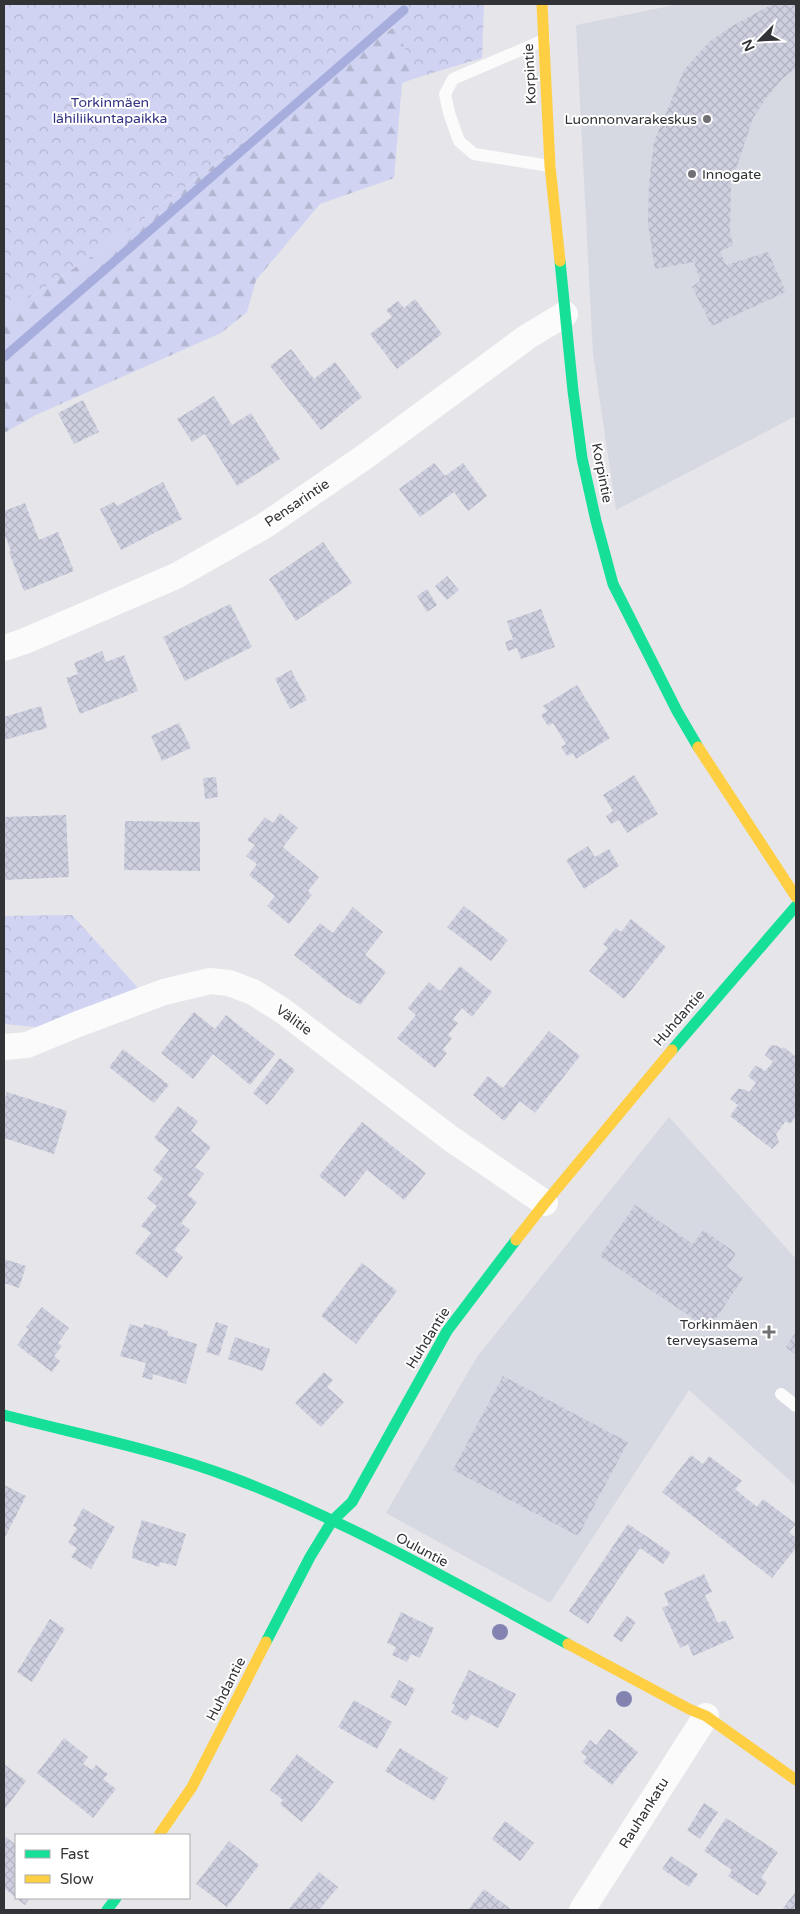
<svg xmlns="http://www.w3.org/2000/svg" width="800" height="1914" viewBox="0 0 800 1914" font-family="'Varela Round',sans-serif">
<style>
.built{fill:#d6d8e2}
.forest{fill:url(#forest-firs)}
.park{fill:url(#park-crowns)}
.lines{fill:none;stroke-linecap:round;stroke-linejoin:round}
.stream{stroke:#a7aede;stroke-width:9}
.building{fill:url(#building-cross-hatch)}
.lane{stroke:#fbfbfc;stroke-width:12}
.street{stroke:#fbfbfc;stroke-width:26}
.fast{stroke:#16e098;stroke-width:11}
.slow{stroke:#ffcf43;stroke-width:11}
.tree{fill:#8283b0}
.poi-dot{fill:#717175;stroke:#fff;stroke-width:2}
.labels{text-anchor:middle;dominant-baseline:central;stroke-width:4;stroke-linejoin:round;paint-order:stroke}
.street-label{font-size:14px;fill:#323336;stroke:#fff}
.park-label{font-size:14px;fill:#313281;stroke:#fff}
.poi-label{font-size:14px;fill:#323336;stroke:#fff;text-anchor:end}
</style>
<defs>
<pattern id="forest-firs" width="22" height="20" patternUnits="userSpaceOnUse" patternTransform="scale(1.25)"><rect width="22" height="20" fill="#d0d4f2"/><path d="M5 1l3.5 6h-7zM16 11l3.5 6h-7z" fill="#b3b6d0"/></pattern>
<pattern id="park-crowns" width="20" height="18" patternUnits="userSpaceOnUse" patternTransform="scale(1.25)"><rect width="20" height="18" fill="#d0d4f2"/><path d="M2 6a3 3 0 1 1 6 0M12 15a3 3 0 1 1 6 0" fill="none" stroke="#b3b6d0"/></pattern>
<pattern id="building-cross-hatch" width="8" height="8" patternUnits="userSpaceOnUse" patternTransform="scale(1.25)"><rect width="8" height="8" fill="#ced0e0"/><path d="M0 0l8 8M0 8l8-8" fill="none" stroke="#b1b3c1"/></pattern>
</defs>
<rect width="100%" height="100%" fill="#e5e5ea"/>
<g class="built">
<path d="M674,4H796V416L616,510L593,354L576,25L670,6Z"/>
<path d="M669,1117L796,1259V1486L689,1390L550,1603L386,1513L477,1357Z"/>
</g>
<path class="forest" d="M395,26L419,77L402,83L394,178L320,204L256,280L247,312L221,333L36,415L4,433V314L112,243Z"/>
<g class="park">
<path d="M4,4H484L482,58L419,77L394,26L112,243L4,314Z"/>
<path d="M72,915L139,989L46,1028L4,1024V916Z"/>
</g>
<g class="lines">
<path class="stream" d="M4,357L404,10"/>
</g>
<g class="building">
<path d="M773,4H796V68L782,79L767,97L753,118L731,184L730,231L733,246L720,251L726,265L768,252L786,292L712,326L692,287L700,281L694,262L655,269L648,224L649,184L654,142L684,70L709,42L734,25Z"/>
<path d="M415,299L442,334L397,369L370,334L392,317L386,310L398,301L404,308Z"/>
<path d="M291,349L314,379L335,362L362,397L321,430L270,366Z"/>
<path d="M214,396L232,425L251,413L280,459L237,486L205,434L192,442L177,419Z"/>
<path d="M83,400L99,432L74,444L58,413Z"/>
<path d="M434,463L445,476L463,463L487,496L468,511L454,492L420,517L399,489Z"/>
<path d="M163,482L182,519L121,550L100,509L114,502L117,506Z"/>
<path d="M25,503L39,540L58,532L74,571L24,591L9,552L11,551L4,533V511Z"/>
<path d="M323,542L352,583L296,621L269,579Z"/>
<path d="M447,576L459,590L447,600L435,586Z"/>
<path d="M427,589L437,605L427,612L417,596Z"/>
<path d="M230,604L252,647L185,681L163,637Z"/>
<path d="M541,609L555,647L521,659L517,648L508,651L505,642L513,639L507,621Z"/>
<path d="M102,651L106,662L124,655L138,691L80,714L66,678L78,674L74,663Z"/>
<path d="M291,670L307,700L290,709L275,679Z"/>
<path d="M577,685L610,738L576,759L573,753L567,756L561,747L566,744L553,723L548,726L541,715L547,711L543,706Z"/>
<path d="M41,706L47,728L4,740V717Z"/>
<path d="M179,723L191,748L162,761L151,736Z"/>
<path d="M634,775L658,814L627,833L619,820L611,824L606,816L613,811L603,795Z"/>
<path d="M216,777L218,797L205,799L203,778Z"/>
<path d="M280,813L298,828L283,847L319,877L308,891L312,895L289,924L267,906L275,896L249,875L257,864L246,856L255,845L247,840L265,817L273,823Z"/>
<path d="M66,815L69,877L4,880V817Z"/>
<path d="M125,821L200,822V871L124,870Z"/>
<path d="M588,846L595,857L609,849L619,866L584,889L566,860Z"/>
<path d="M464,906L508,940L491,961L447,927Z"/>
<path d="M353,907L383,932L365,955L386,972L360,1005L344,995L294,955L320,923L333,933Z"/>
<path d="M631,919L666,947L624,999L589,971L608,948L603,944L616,928L621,932Z"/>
<path d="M460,966L492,992L472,1017L462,1008L453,1019L458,1023L448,1035L452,1038L443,1049L447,1053L435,1068L397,1038L416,1015L408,1008L429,982L440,991Z"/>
<path d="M194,1012L215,1029L226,1015L275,1054L250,1085L213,1054L193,1079L161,1053Z"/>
<path d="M549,1031L580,1056L535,1113L520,1101L504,1121L473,1095L488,1076L503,1088Z"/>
<path d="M771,1045L778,1046L782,1049L784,1047L796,1057V1108L795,1110L796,1117L790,1124L786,1121L776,1134L779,1142L772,1149L730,1116L738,1105L730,1099L738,1089H744L749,1092L756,1083L748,1076L755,1066L759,1067L765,1071L773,1062L765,1055Z"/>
<path d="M123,1049L169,1085L154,1103L109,1067Z"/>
<path d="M280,1058L295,1070L267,1105L253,1093Z"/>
<path d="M7,1092L67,1111L54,1154L4,1138V1103Z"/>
<path d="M178,1106L198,1121L191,1131L211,1147L195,1167L204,1174L188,1195L197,1202L181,1223L190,1230L174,1250L183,1257L167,1278L135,1253L151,1233L141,1226L157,1206L147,1198L163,1178L153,1170L169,1150L154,1138Z"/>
<path d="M362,1122L426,1173L404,1200L367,1170L345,1197L319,1176Z"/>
<path d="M635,1205L693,1244L703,1230L736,1253L727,1267L743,1278L709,1329L600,1256Z"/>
<path d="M4,1259L26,1266L19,1288L4,1283Z"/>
<path d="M362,1263L397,1291L356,1344L321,1316Z"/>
<path d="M42,1307L69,1328L58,1343L62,1346L54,1356L60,1361L52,1372L17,1345L29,1329L26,1327Z"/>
<path d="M216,1322L228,1326L219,1356L206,1352Z"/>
<path d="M130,1324L143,1328L144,1324L168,1331L167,1335L197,1344L186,1384L153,1374L152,1380L142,1377L146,1363L120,1356Z"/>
<path d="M796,1332V1355L786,1347Z"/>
<path d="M235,1337L270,1349L263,1371L228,1359Z"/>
<path d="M324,1372L333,1380L327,1387L344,1402L321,1427L295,1403Z"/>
<path d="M503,1376L628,1442L578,1536L453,1470Z"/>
<path d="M691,1455L703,1464L709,1456L742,1481L735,1489L757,1507L763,1499L796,1524L789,1532L796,1538V1548L772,1578L662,1492Z"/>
<path d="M4,1485L26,1496L4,1539Z"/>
<path d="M83,1508L115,1527L91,1569L71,1557L77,1548L68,1543L77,1528L73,1526Z"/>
<path d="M142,1520L186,1534L176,1566L160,1562L159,1567L132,1558L133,1553L132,1552Z"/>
<path d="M628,1524L671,1553L663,1564L640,1548L588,1624L569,1611Z"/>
<path d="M704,1574L712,1592L705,1595L718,1623L725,1620L734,1638L693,1656L688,1644L680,1648L662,1608L669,1605L664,1593Z"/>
<path d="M401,1612L434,1628L420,1658L411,1654L407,1662L392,1655L396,1647L387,1643Z"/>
<path d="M627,1616L636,1622L622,1642L613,1636Z"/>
<path d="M50,1619L65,1629L32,1682L17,1672Z"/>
<path d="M469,1670L516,1694L498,1728L471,1714L467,1721L451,1712L455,1705L452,1703Z"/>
<path d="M399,1680L415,1689L406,1706L390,1697Z"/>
<path d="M354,1700L392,1722L377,1749L338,1727Z"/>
<path d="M609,1729L638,1752L612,1785L583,1762L587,1757L581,1752L590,1740L596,1745Z"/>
<path d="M64,1738L88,1757L83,1764L92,1770L96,1765L108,1774L103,1779L116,1789L93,1818L37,1773Z"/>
<path d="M400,1748L448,1778L434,1801L385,1771Z"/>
<path d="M297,1754L334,1782L302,1822L280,1804L283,1800L270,1790Z"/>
<path d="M4,1764L26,1781L4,1810Z"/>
<path d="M704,1803L718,1812L700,1839L687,1830Z"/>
<path d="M726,1818L778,1852L761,1878L767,1882L758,1896L728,1876L732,1870L704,1851Z"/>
<path d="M505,1821L534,1843L520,1861L492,1839Z"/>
<path d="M6,1837L16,1845V1898H30L25,1905L4,1888V1840Z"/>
<path d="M229,1841L259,1865L227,1907L196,1884Z"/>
<path d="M671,1856L698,1874L689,1887L662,1869Z"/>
<path d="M319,1872L338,1887L319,1910H288Z"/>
<path d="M484,1889L512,1910H468Z"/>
<path d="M796,1891V1910H782Z"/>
</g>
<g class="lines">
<g class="lane">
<path d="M544,40L453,79L445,94L449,113L459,141L474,154L550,166"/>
<path d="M781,1394L796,1406"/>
</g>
<g class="street">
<path d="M4,648L25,641L176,576L264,526L363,458L527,337L565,314"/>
<path d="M4,1047L27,1045L78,1024L164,992L210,981L229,983L253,992L283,1011L450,1138L545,1203"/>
<path d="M582,1910L706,1716"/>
</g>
<g class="fast">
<path d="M560,261L573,391L582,458L596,521L613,584L677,711L698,747"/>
<path d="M672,1050L796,906"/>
<path d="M4,1415C81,1435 159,1450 233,1478C348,1521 460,1586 568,1644"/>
<path d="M266,1642L310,1557L332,1521L352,1502L447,1331L516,1240"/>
<path d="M107,1910L116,1898"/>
</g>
<g class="slow">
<path d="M542,4L550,166L560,261"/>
<path d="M698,747L796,897"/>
<path d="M516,1240L545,1203L672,1050"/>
<path d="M568,1644L689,1709L706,1716L796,1780"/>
<path d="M159,1835L192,1787L266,1642"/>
</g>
</g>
<g class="tree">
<circle cx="500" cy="1632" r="8"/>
<circle cx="624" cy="1699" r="8"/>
</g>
<g class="poi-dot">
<circle cx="707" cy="119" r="5"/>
<circle cx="692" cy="174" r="5"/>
<path d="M766.5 1324.5h5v5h5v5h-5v5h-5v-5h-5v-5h5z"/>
</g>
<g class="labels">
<g class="street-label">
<text transform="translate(530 74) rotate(-93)">Korpintie</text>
<text transform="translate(602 473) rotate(79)">Korpintie</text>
<text transform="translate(297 503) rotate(-34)">Pensarintie</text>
<text transform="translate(679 1018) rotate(-49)">Huhdantie</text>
<text transform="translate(294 1020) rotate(36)">Välitie</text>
<text transform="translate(428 1338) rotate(-58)">Huhdantie</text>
<text transform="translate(422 1550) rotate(28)">Ouluntie</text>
<text transform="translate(226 1689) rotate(-63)">Huhdantie</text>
<text transform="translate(644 1813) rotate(-58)">Rauhankatu</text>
</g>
<g class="park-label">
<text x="110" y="102">Torkinmäen<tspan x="110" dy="16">lähiliikuntapaikka</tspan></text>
</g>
<g class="poi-label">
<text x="697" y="119">Luonnonvarakeskus</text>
<text x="702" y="174" text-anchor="start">Innogate</text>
<text x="758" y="1324">Torkinmäen<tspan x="758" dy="16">terveysasema</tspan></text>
</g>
</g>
<rect width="800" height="1914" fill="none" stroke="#323336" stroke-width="10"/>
<rect x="15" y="1834" width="175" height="65" fill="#ffffff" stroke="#adadaf"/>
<rect x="25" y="1850" width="25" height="8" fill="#16e098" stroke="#adadaf"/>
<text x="60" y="1859" font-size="15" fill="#323336">Fast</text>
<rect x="25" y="1875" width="25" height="8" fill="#ffcf43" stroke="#adadaf"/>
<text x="60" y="1884" font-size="15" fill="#323336">Slow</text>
<g transform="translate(760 40) rotate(246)" stroke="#ffffff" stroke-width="4" paint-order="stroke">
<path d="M0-4L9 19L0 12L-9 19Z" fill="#323336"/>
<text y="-8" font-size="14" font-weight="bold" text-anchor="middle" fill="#323336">N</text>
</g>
</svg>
